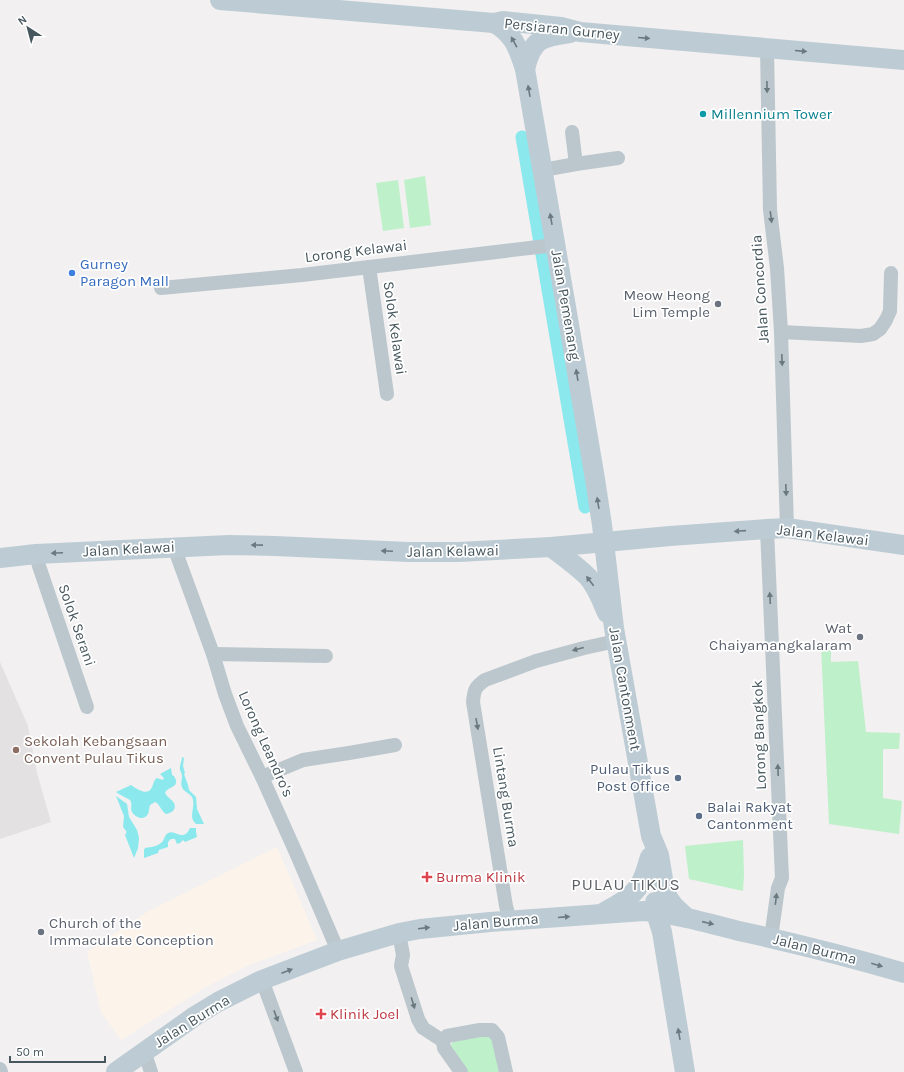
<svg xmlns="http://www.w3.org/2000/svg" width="904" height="1072" viewBox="0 0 904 1072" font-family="Karla,sans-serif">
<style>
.commercial{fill:#fcf4ea}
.education{fill:#e3e1e2}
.green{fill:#bef0ca}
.water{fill:#8be8ed}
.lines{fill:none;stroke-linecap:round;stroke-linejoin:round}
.canal{stroke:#8be8ed;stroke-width:13}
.minor{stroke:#bbc7cd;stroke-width:14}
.secondary{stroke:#bdccd4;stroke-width:20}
.oneway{fill:#6a7a81}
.oneway2{fill:#6a797f}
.culture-dot{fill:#0f9aa8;stroke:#fff;stroke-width:1.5}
.shop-dot{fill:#3f7fe0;stroke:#fff;stroke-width:1.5}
.worship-dot{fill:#6b7280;stroke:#fff;stroke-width:1.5}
.education-dot{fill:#8d6e63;stroke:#fff;stroke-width:1.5}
.service-dot{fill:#5c6f8a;stroke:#fff;stroke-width:1.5}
.health-dot{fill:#e0444e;stroke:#fff;stroke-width:1.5}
.labels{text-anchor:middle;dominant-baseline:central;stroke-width:3.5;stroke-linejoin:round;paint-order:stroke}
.street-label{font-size:15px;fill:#47575e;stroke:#fff}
.culture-label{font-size:15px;fill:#0d838f;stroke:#fff;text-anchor:start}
.shop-label{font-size:15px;fill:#366cbe;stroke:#fff;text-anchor:start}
.worship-label{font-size:15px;fill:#5b616d;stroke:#fff;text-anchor:end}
.education-label{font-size:15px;fill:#785e54;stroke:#fff;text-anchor:start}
.service-label{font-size:15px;fill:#4e5e75;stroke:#fff;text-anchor:end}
.health-label{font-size:15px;fill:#be3a42;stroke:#fff;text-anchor:start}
.quarter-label{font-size:17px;letter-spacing:1px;fill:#5c6165;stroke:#fff}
</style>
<rect width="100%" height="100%" fill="#f2f0f0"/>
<path class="commercial" d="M277,847L317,940L249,965L206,987L121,1040L101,1012L87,952L147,912Z"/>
<path class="education" d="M0,662L28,726L37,773L51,822L0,839Z"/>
<g class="green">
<path d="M425,176L431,225L410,228L404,180Z"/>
<path d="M398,180L404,228L383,231L376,183Z"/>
<path d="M821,646H831V662L858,661L866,732L900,733L899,749H883V798L902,801L899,834L829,824Z"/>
<path d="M743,840L744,875L743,891L689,879L685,846Z"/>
<path d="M484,1034L491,1037L502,1072H466L451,1049V1045L453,1041Z"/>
</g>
<g class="water">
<path d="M182,757L184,758L183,766L185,773L184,774L188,785L189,790L196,797L197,809L204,824H196C188,817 195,809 193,800C192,794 186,793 183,789C180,785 182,780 182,776C182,773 179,770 180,767C180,764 182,761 182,757Z"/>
<path d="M171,768L172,775L174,776C180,786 172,786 166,791L165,793C167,797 171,799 174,803C177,809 172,813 166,814C161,811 160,804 155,802L150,805C149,808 149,812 148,814C144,821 136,818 132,812C130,808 133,804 130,800C127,798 120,795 116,792L131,785C137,789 148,797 152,787C154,783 153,781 157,778L163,780L164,778L160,774Z"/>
<path d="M116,796L127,804L129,817L137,830L139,838L138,848L134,858L125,835C128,831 126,831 123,827L124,816Z"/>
<path d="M190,828H196V832L197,837L185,842L183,840L180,843L177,844L175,839H171L168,842V847L159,850L158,853L144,858V850L145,848C152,847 159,846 163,841C165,837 165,835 168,833C176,829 183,843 190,828Z"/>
</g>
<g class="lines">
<path class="canal" d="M522,137L585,507"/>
<g class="minor">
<path d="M767,48L770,210L777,268L781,332L787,528"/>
<path d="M576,164L618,158"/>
<path d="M543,170L576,164L572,132"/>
<path d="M369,267L387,394"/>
<path d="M161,288L302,275L555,245"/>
<path d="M781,332L861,336L873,334L880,329L886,320L890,311L891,273"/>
<path d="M767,529L782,878L778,888L771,938"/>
<path d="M174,547L213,654L225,694L237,726L262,777L297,855L338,951"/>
<path d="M36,554L39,566L87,707"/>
<path d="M213,654L326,656"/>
<path d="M262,777L303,760L349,753L395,745"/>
<path d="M510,921L506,906L473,702C474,690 475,687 485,680L536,661L584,648L616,641"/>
<path d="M399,933L403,955L401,966L418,1019L423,1028L443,1041"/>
<path d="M262,980L296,1072"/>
<path d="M144,1051L151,1072"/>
<path d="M0,1069L1,1072"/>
<path d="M461,1072L444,1048L443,1041L447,1036L480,1030H492L498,1037L506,1072"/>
</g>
<g class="secondary">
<path d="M220,0L494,23L503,21L561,27L580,32L904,60"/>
<path d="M494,23C514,34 518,48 525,69L566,307L595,479L602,525L614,628L651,836L659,855L664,885L668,898L674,906L687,918"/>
<path d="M525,69C532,39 541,37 570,33"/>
<path d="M551,547C564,557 577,566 588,577C597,587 602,601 607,613"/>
<path d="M0,558L36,554L229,545L275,546L408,552H459L551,547L670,536L767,529L787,528L904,545"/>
<path d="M655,902L656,913L662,932L685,1072"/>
<path d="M603,913C616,905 632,898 640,884C645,876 647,866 650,857"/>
<path d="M116,1072L195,1016L218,1002L262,980L338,951L399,933L420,929L490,922L644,911C676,914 708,923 739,931C794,943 850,957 904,973"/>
</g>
</g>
<defs><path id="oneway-solid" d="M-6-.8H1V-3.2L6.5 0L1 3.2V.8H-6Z"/></defs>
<g class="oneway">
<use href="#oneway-solid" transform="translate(644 38) rotate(5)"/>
<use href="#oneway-solid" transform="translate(514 42) rotate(-119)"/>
<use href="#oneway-solid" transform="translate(801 51) rotate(5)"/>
<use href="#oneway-solid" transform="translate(529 91) rotate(-100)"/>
<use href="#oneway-solid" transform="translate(551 219) rotate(-100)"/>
<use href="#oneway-solid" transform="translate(577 375) rotate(-99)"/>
<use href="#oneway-solid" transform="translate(598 503) rotate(-99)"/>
<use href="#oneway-solid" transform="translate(740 531) rotate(176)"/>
<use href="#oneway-solid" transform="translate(257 545) rotate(-179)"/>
<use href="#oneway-solid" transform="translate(387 551) rotate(-177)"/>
<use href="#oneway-solid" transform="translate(57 553) rotate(177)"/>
<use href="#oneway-solid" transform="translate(590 581) rotate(-127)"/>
<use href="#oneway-solid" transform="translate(564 917) rotate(-5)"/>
<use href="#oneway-solid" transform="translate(708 923) rotate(13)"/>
<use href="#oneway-solid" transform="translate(424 928) rotate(-7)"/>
<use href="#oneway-solid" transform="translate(877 965) rotate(16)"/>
<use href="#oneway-solid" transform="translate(287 971) rotate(-21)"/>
<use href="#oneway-solid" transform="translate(679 1034) rotate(-100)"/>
</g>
<g class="oneway2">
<use href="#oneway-solid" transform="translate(767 87) rotate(89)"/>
<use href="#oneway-solid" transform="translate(771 217) rotate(83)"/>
<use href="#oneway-solid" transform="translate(782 360) rotate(88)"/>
<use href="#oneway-solid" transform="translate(786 490) rotate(88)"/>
<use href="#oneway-solid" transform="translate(770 598) rotate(-93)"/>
<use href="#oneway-solid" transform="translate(578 649) rotate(165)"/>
<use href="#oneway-solid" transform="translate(477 724) rotate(80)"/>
<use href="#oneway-solid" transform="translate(778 770) rotate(-92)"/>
<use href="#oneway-solid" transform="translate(776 899) rotate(-83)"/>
<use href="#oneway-solid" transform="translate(413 1003) rotate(73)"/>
<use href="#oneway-solid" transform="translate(276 1016) rotate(70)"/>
</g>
<circle class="culture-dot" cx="703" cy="114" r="4"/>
<circle class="shop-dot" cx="72" cy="273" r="4"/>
<g class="worship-dot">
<circle cx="718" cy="304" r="4"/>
<circle cx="860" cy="637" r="4"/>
<circle cx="41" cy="932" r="4"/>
</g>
<circle class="education-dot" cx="16" cy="750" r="4"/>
<g class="service-dot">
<circle cx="678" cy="778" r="4"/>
<circle cx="699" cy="816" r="4"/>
</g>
<g class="health-dot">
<path d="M425 871h4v4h4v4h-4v4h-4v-4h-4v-4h4z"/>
<path d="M319 1008h4v4h4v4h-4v4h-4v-4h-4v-4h4z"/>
</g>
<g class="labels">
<g class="street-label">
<text transform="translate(562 29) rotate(6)">Persiaran Gurney</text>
<text transform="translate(356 251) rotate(-7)">Lorong Kelawai</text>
<text transform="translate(760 289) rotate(-94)">Jalan Concordia</text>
<text transform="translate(566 305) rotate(80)">Jalan Pemenang</text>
<text transform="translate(395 328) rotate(82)">Solok Kelawai</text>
<text transform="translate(823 535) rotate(7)">Jalan Kelawai</text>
<text transform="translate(129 549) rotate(-3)">Jalan Kelawai</text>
<text transform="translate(453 551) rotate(-1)">Jalan Kelawai</text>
<text transform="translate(77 625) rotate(71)">Solok Serani</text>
<text transform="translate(625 689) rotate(80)">Jalan Cantonment</text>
<text transform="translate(759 735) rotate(-92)">Lorong Bangkok</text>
<text transform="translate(266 744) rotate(66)">Lorong Leandro's</text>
<text transform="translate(506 797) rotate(81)">Lintang Burma</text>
<text transform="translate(496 922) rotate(-5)">Jalan Burma</text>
<text transform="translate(815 949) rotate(14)">Jalan Burma</text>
<text transform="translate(192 1021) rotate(-32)">Jalan Burma</text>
</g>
<g class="culture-label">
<text x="711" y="114">Millennium Tower</text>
</g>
<g class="shop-label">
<text x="80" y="264">Gurney<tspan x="80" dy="17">Paragon Mall</tspan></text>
</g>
<g class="worship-label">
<text x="710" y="295">Meow Heong<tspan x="710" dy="17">Lim Temple</tspan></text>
<text x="852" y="628">Wat<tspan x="852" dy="17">Chaiyamangkalaram</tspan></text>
<text x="49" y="923" text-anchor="start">Church of the<tspan x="49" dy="17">Immaculate Conception</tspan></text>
</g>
<g class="education-label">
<text x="24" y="741">Sekolah Kebangsaan<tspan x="24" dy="17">Convent Pulau Tikus</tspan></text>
</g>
<g class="service-label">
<text x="670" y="769">Pulau Tikus<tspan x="670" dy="17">Post Office</tspan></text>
<text x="707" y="807" text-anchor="start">Balai Rakyat<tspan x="707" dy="17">Cantonment</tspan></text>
</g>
<g class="health-label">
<text x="436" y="877">Burma Klinik</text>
<text x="330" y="1014">Klinik Joel</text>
</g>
<g class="quarter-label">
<text x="626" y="884">PULAU TIKUS</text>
</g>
</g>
<g transform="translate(28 28) rotate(324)" stroke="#ffffff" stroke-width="3" paint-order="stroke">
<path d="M0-3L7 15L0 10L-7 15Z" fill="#47575e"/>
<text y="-6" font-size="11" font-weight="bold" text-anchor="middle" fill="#47575e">N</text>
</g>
<path d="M10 1056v6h95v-6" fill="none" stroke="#47575e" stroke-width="2"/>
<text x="16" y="1056" font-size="12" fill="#47575e" stroke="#ffffff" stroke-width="3" paint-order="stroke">50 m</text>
</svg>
